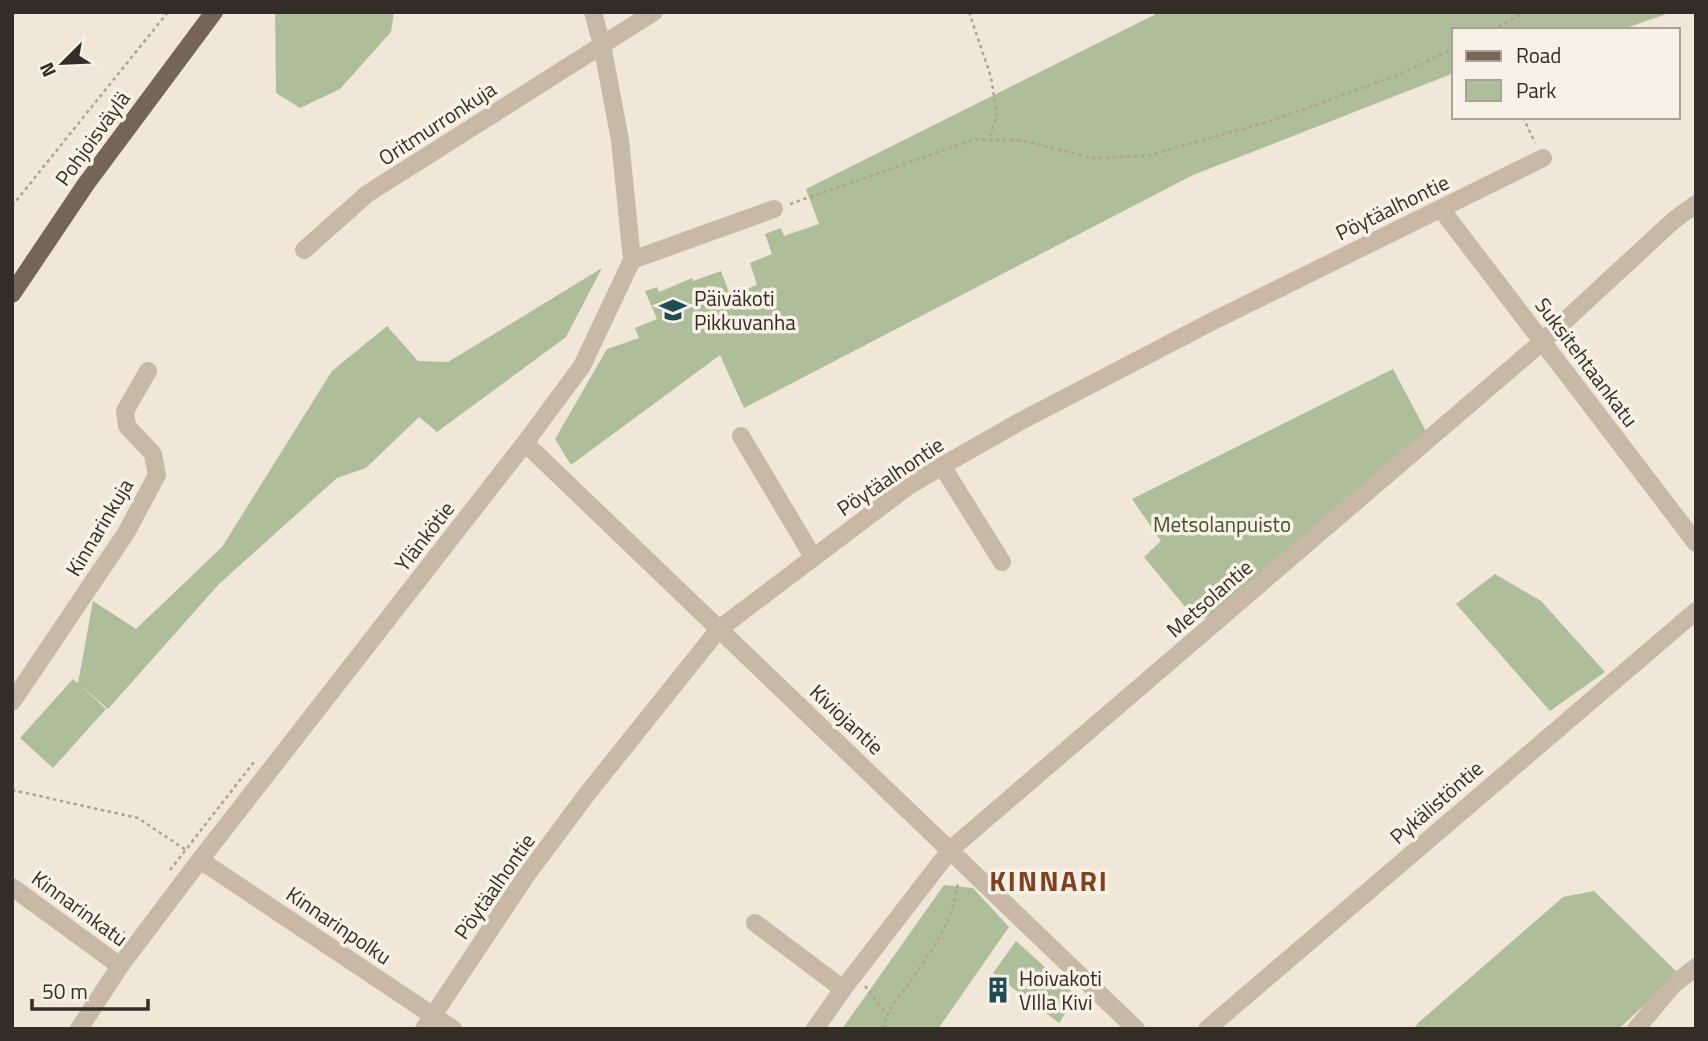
<svg xmlns="http://www.w3.org/2000/svg" width="1708" height="1041" viewBox="0 0 1708 1041" font-family="'Titillium Web',sans-serif">
<style>
.green{fill:#afbe9a}
.lines{fill:none;stroke-linecap:round;stroke-linejoin:round}
.path{stroke:#b3a290;stroke-width:2.5;stroke-dasharray:3.5 3.5;stroke-linecap:butt}
.minor{stroke:#c8b8a6;stroke-width:18}
.major{stroke:#756458;stroke-width:18}
.labels{text-anchor:middle;dominant-baseline:central;stroke-width:7;stroke-linejoin:round;paint-order:stroke}
.street-label{font-size:21px;fill:#342c26;stroke:#f8f1e5}
.poi-label{font-size:21px;fill:#342c26;stroke:#f8f1e5;text-anchor:start}
.park-label{font-size:21px;fill:#40512b;stroke:#f8f1e5}
.district-label{font-size:28px;font-weight:bold;letter-spacing:2px;fill:#804022;stroke:#f8f1e5}
</style>
<rect width="100%" height="100%" fill="#f0e7d9"/>
<g class="green">
<path d="M275,12H394L391,32L340,89L300,108L276,93Z"/>
<path d="M1160,12H1672L1620,30H1454V73L1193,175L744,408L720,355L571,465L555,439L607,349L639,338L635,328L657,319L645,291L657,287L659,292L692,278L693,281L721,271L730,295L757,285L750,263L772,254L765,234L781,228L784,236L819,224L806,189Z"/>
<path d="M602,268L566,337L437,432L419,417L366,468L337,478L219,584L108,709L79,684L106,709L53,768L20,738L73,679L78,683L93,601L136,629L222,547L332,371L387,326L418,361L448,362Z"/>
<path d="M1393,369L1426,431L1213,616L1196,620L1144,557L1161,541L1132,499Z"/>
<path d="M1495,574L1541,601L1605,672L1550,711L1456,604Z"/>
<path d="M944,885L973,888L1009,927L938,1029H842Z"/>
<path d="M1594,891L1678,973L1623,1025L1616,1029H1414L1418,1023L1563,897Z"/>
<path d="M1016,941L1077,996L1059,1023L993,973Z"/>
</g>
<g class="lines">
<g class="path">
<path d="M969,12L991,77L997,115L989,139"/>
<path d="M1492,30L1525,12"/>
<path d="M1523,117L1535,143"/>
<path d="M790,204L976,139L1025,141L1092,158L1147,156L1274,120L1403,73L1454,48"/>
<path d="M12,206L168,12"/>
<path d="M12,790L138,818L186,850"/>
<path d="M170,870L254,762"/>
<path d="M112,942L117,935L125,932"/>
<path d="M865,986L886,1014"/>
<path d="M883,1029C887,1011 896,1000 907,986C929,954 954,922 958,882"/>
</g>
<g class="minor">
<path d="M1441,209L1696,543"/>
<path d="M304,250L367,194L654,12"/>
<path d="M632,260L774,209"/>
<path d="M741,436L813,557"/>
<path d="M525,443L1136,1029"/>
<path d="M942,466L1002,562"/>
<path d="M12,702L126,533L157,475L153,454L127,426L125,411L148,371"/>
<path d="M200,860L453,1029"/>
<path d="M12,887L120,966"/>
<path d="M755,923L843,989"/>
<path d="M79,1029L120,966L200,860L525,443L582,366L632,260L620,140L602,45L593,12"/>
<path d="M424,1029L526,876L587,794L719,629L907,487L942,466L1019,422L1209,323L1543,158"/>
<path d="M815,1029L843,989L951,849L1543,341L1674,220L1696,204"/>
<path d="M1207,1029L1696,611"/>
<path d="M1636,1029L1673,985L1696,967"/>
</g>
<path class="major" d="M12,294L86,184L214,12"/>
</g>
<defs>
<g id="school-bare" transform="scale(2.1)"><path d="M0-5L7-2L0 1L-7-2ZM-4 1L0 2.5L4 1V4Q0 6-4 4Z" fill="#1e4b54" stroke="#f8f1e5" stroke-width="2.5" paint-order="stroke"/></g>
<g id="building-bare" transform="scale(2.1)"><path d="M-4-6H4V6H1V3H-1V6H-4ZM-2.5-4.3h1.7v1.8h-1.7ZM.8-4.3h1.7v1.8H.8ZM-2.5-1h1.7V.8h-1.7ZM.8-1h1.7V.8H.8Z" fill="#1e4b54" stroke="#f8f1e5" stroke-width="2.5" paint-order="stroke"/></g>
</defs>
<g fill-rule="evenodd">
<use href="#school-bare" x="673" y="310"/>
<use href="#building-bare" x="998" y="990"/>
</g>
<g class="labels">
<g class="street-label">
<text transform="translate(437 123) rotate(-33)">Oritmurronkuja</text>
<text transform="translate(92 138) rotate(-54)">Pohjoisväylä</text>
<text transform="translate(1392 207) rotate(-26)">Pöytäalhontie</text>
<text transform="translate(1587 362) rotate(53)">Suksitehtaankatu</text>
<text transform="translate(890 476) rotate(-34)">Pöytäalhontie</text>
<text transform="translate(99 527) rotate(-59)">Kinnarinkuja</text>
<text transform="translate(424 536) rotate(-52)">Ylänkötie</text>
<text transform="translate(1209 598) rotate(-41)">Metsolantie</text>
<text transform="translate(847 719) rotate(43)">Kiviojantie</text>
<text transform="translate(1436 802) rotate(-41)">Pykälistöntie</text>
<text transform="translate(494 886) rotate(-55)">Pöytäalhontie</text>
<text transform="translate(80 908) rotate(36)">Kinnarinkatu</text>
<text transform="translate(339 925) rotate(34)">Kinnarinpolku</text>
</g>
<g class="poi-label">
<text x="694" y="298">Päiväkoti<tspan x="694" dy="24">Pikkuvanha</tspan></text>
<text x="1019" y="978">Hoivakoti<tspan x="1019" dy="24">VIlla Kivi</tspan></text>
</g>
<g class="park-label">
<text x="1222" y="524">Metsolanpuisto</text>
</g>
<g class="district-label">
<text x="1049" y="880">KINNARI</text>
</g>
</g>
<rect width="1708" height="1041" fill="none" stroke="#342c26" stroke-width="28"/>
<rect x="1452" y="28" width="228" height="91" fill="#f8f1e5" stroke="#aaa299" stroke-width="2"/>
<rect x="1466" y="51" width="35" height="10" fill="#756458" stroke="#aaa299" stroke-width="2"/>
<text x="1516" y="63" font-size="21" fill="#342c26">Road</text>
<rect x="1466" y="80" width="35" height="21" fill="#afbe9a" stroke="#aaa299" stroke-width="2"/>
<text x="1516" y="98" font-size="21" fill="#342c26">Park</text>
<g transform="translate(63 63) rotate(246)" stroke="#f8f1e5" stroke-width="5" paint-order="stroke">
<path d="M0-5L12 26L0 18L-12 26Z" fill="#342c26"/>
<text y="-10" font-size="19" font-weight="bold" text-anchor="middle" fill="#342c26">N</text>
</g>
<path d="M32 999v10h116v-10" fill="none" stroke="#342c26" stroke-width="3.5"/>
<text x="42" y="999" font-size="21" fill="#342c26" stroke="#f8f1e5" stroke-width="5" paint-order="stroke">50 m</text>
</svg>
